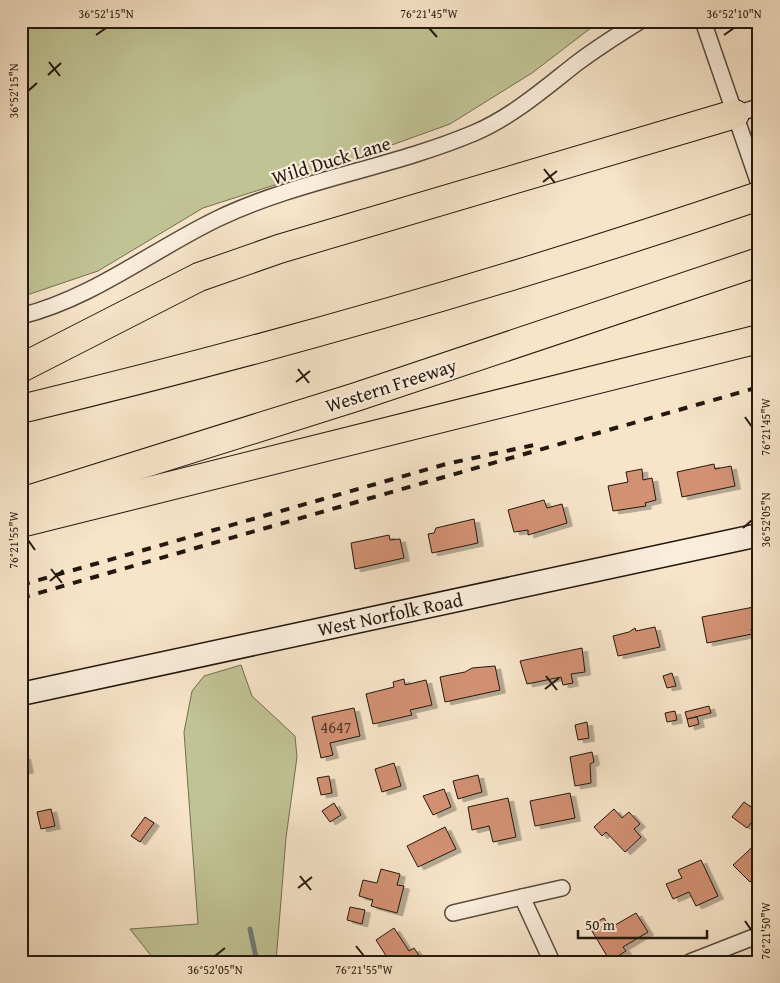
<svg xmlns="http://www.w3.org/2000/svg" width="780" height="983" viewBox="0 0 780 983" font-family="'Gentium Book Plus',serif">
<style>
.green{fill:#c0c394;stroke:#726e51}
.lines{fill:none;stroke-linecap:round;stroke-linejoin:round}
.stream{stroke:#707a7a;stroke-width:5}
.building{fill:#d29173;stroke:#23180e;filter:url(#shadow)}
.street-casing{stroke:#584b3d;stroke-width:18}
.secondary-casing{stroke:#23180e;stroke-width:25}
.highway-casing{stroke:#23180e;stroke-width:30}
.street{stroke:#faeddc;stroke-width:15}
.secondary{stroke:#faeddc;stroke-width:22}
.highway{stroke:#f7e4c9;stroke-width:28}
.rail{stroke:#23180e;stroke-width:4;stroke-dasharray:9 9;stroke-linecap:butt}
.ticks{fill:none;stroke:#23180e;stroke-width:2}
.labels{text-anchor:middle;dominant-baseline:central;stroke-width:4.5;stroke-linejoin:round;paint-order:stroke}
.number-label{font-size:16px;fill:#4f3627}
.street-label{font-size:19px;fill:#23180e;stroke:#faeddc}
.neatline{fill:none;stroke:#23180e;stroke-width:2}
.ticks-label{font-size:12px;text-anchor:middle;fill:#23180e}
</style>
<defs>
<filter id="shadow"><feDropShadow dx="5.5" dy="3" stdDeviation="0" flood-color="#0004"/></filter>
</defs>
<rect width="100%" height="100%" fill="#f7e4c9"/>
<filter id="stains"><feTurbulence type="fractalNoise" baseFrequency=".004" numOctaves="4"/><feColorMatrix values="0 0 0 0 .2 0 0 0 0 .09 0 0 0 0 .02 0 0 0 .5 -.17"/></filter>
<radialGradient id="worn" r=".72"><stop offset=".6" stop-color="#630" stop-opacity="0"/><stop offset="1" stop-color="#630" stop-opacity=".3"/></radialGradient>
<g class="green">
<path d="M21,21H600L532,73L450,124L331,167L203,208L98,271L21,297Z"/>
<path d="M241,665L252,696L295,736L297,757L286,838L276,962H156L130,929L198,924L184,732L192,691L204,676Z"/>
</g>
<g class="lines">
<path class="stream" d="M250,929L257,962"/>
</g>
<g class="building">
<path d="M714,464L715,469L731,466L735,486L682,497L677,472Z"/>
<path d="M642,469L643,480L652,478L656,500L645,503L646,506L613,511L608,486L628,482L626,472Z"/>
<path d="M544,500L547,508L562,504L567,523L528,535V530L514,532L508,510Z"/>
<path d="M474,519L478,543L432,553L428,534L434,533L436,528Z"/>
<path d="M389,535L390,540L400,539L404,558L355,569L351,543Z"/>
<path d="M759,606V627L751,629L752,634L707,643L702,617Z"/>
<path d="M655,627L660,647L618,656L613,636L629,632L635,628L636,631Z"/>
<path d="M582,648L585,672L571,674L573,683L563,685L561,677L527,684L520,661Z"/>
<path d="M495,666L500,690L445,702L440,677L465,672L472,668Z"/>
<path d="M672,673L676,686L667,688L663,676Z"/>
<path d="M404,679L405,685L426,680L432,705L410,710L412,715L373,724L366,694L394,687L393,682Z"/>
<path d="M709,706L711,713L687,719L685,712Z"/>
<path d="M354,708L360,736L330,743L333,755L321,758L312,717Z"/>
<path d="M675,711L677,720L667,722L665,713Z"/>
<path d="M697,717L699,724L689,727L687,719Z"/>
<path d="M587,722L589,738L578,740L575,725Z"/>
<path d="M592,752L594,762L590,764L591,783L575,786L570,757Z"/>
<path d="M25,756L28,770L21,771V758Z"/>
<path d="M394,763L401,786L382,792L375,769Z"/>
<path d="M478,775L482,792L458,799L453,781Z"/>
<path d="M329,776L332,793L321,795L317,778Z"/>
<path d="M444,789L451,807L433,815L423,796Z"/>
<path d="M570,793L575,818L535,826L530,801Z"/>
<path d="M508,798L516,837L493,842L489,826L472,830L468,807Z"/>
<path d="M744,802L759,813L747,828L732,817Z"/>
<path d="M334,803L341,815L330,822L322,811Z"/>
<path d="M51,809L55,826L41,829L37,812Z"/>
<path d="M614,809L622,818L629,812L640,824L634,829L641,837L625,852L606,832L602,836L594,827Z"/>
<path d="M145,817L154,823L140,842L131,836Z"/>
<path d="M445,827L456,849L418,867L407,846Z"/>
<path d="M759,841V874L750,882L733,865Z"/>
<path d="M701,860L718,896L696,906L689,892L673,899L666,884L682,878L678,870Z"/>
<path d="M381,869L400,874L397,885L404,886L397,913L371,906L373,900L359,896L363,880L377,883Z"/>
<path d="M350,907L365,910L362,924L347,920Z"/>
<path d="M636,913L648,932L623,947L626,951L610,961L589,926L604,918L610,928Z"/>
<path d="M394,928L409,951L414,948L420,957L413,962H390L376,940Z"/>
</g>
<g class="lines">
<g class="street-casing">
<g id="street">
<path d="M703,21L759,184"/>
<path d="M735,114L759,107"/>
<path d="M21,316C93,298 151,251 217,219C298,180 391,168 474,133C512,117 545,88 577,63C597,48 619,34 640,21"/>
<path d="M522,897L562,888"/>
<path d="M453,913L522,897L552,962"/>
<path d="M690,962L759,935"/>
</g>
</g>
<g class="secondary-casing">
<path id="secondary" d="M21,694L759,535"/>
</g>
<g class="highway-casing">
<g id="highway">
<path d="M21,368L199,277L279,249L735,114"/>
<path d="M21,409C270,349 517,279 759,196"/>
<path d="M21,502L356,397L759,262"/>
<path d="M21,523L759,339"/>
</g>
</g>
<use href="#street" class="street"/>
<use href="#secondary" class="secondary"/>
<use href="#highway" class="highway"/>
<g class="rail">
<path d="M21,585L446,464L534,445"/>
<path d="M21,598L759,387"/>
</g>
</g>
<path class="ticks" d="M429,28L437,37M96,35L106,28M724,35L734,28M49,62L60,76M48,75L61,63M28,91L37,83M544,169L555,183M543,182L557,171M298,369L309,383M296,382L310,371M745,417L752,427M743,528L752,520M28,540L35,550M51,569L62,583M50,581L63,570M546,676L557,690M545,689L559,678M300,876L311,890M298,888L312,877M745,921L752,931M356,946L364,956M215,956L225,948"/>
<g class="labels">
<g class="number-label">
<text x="336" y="727">4647</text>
</g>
<g class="street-label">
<text transform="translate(331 160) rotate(-17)">Wild Duck Lane</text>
<text transform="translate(391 385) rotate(-18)">Western Freeway</text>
<text transform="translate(390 614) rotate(-12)">West Norfolk Road</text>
</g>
</g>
<rect width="780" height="983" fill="none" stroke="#f7e4c9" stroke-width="55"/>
<path d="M578 930v8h129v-8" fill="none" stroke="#23180e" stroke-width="2.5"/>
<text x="585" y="930" font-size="15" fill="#23180e" stroke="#faeddc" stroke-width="4" paint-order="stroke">50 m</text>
<rect x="28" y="28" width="724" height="928" class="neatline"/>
<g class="ticks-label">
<text x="106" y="18">36°52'15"N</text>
<text x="429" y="18">76°21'45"W</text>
<text x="734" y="18">36°52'10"N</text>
<text transform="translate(14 91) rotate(-90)" y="4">36°52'15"N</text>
<text transform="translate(766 427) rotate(-90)" y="4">76°21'45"W</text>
<text transform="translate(766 520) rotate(-90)" y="4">36°52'05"N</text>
<text transform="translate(14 540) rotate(-90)" y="4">76°21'55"W</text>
<text transform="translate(766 931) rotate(-90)" y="4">76°21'50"W</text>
<text x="215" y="974">36°52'05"N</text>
<text x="364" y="974">76°21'55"W</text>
</g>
<rect width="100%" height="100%" filter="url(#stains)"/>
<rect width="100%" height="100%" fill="url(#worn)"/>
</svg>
